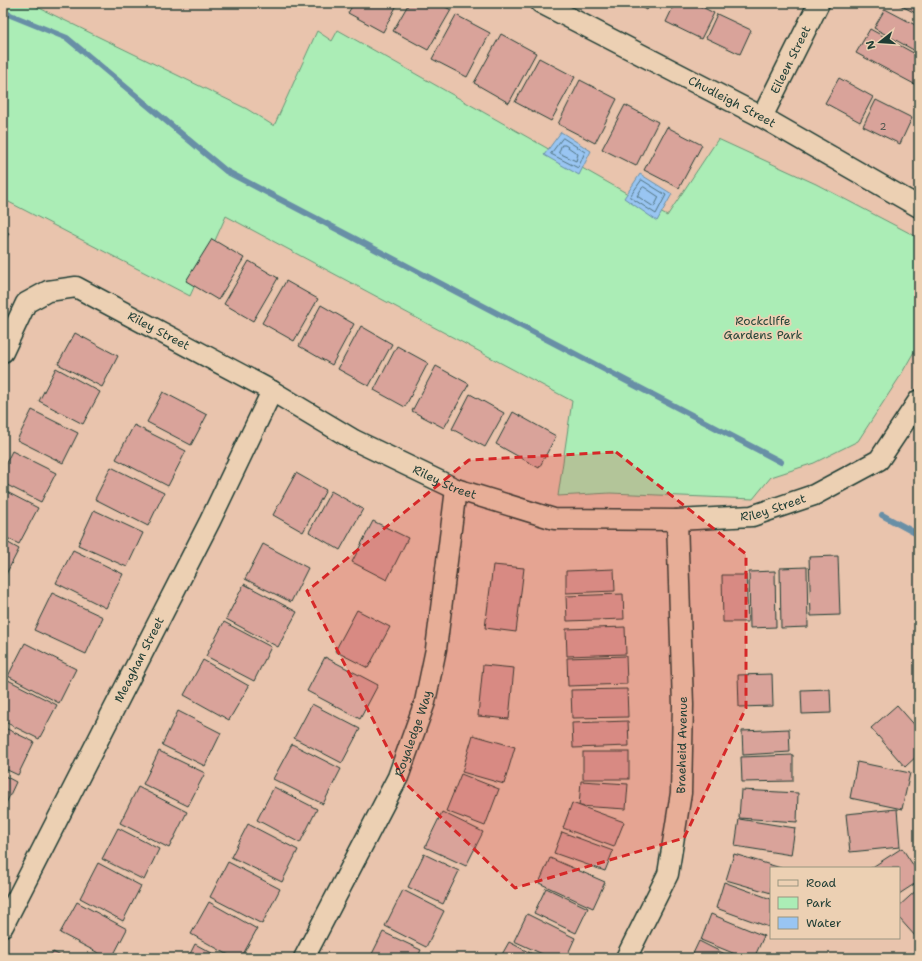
<svg xmlns="http://www.w3.org/2000/svg" width="922" height="961" viewBox="0 0 922 961" font-family="'Shantell Sans',sans-serif">
<style>
.green{fill:#abedb6;stroke:#659575}
.water{fill:#99c5f2;stroke:#688fa6}
.lines{fill:none;stroke-linecap:round;stroke-linejoin:round}
.shore{stroke:#507380;stroke-width:1}
.stream{stroke:#688fa6;stroke-width:6}
.building{fill:#d9a39a;stroke:#1f3d34}
.minor-casing{stroke:#1f3d34;stroke-width:23}
.minor{stroke:#ecd0b3;stroke-width:20}
.marked{fill:#d62828;fill-opacity:0.2;stroke:#d62828;stroke-width:3;stroke-dasharray:8 5;stroke-linejoin:round}
.labels{text-anchor:middle;dominant-baseline:central;stroke-width:3.5;stroke-linejoin:round;paint-order:stroke}
.number-label{font-size:10px;fill:#4e564e}
.street-label{font-size:12px;fill:#1f3d34;stroke:#ecd0b3}
.park-label{font-size:12px;fill:#26463a;stroke:#ecd0b3}
</style>
<rect width="100%" height="100%" fill="#e9c4ad"/>
<filter id="ink" filterUnits="userSpaceOnUse"><feTurbulence type="fractalNoise" baseFrequency=".025" numOctaves="2"/><feDisplacementMap in="SourceGraphic" scale="8" xChannelSelector="R" yChannelSelector="G"/><feConvolveMatrix kernelMatrix="1 2 1 2 8 2 1 2 1" color-interpolation-filters="sRGB"/></filter>
<g filter="url(#ink)">
<path class="green" d="M3,3H29L247,109L274,126L317,31L332,41L338,30L667,216L718,139L816,184L919,238V343L899,378L858,441L814,463L771,477L753,499L610,493L558,496L572,401L226,216L190,296L3,199Z"/>
<g class="water">
<path d="M561,132L591,151L579,175L544,155Z"/>
<path d="M640,174L672,194L657,221L624,198Z"/>
</g>
<g class="lines">
<g class="shore">
<path d="M563,138L585,152L578,168L551,154Z"/>
<path d="M562,145H565L578,154L576,161L559,153Z"/>
<path d="M642,180L666,195L656,214L630,197Z"/>
<path d="M644,187L659,197L654,207L637,196L642,188Z"/>
</g>
<g class="stream">
<path d="M3,12L67,38L226,171L781,462"/>
<path d="M882,515L919,535"/>
</g>
</g>
<g class="building">
<path d="M354,3H398L383,32L348,13Z"/>
<path d="M409,3H438L451,10L428,50L393,31Z"/>
<path d="M635,3H651L647,10Z"/>
<path d="M675,3H694L714,13L701,39L666,22Z"/>
<path d="M896,3H919V15Z"/>
<path d="M885,9L919,27V53L874,28Z"/>
<path d="M717,14L751,30L740,54L706,38Z"/>
<path d="M456,15L490,33L467,77L432,59Z"/>
<path d="M870,29L919,56V80L916,85L856,53Z"/>
<path d="M501,34L536,53L509,103L474,83Z"/>
<path d="M539,58L575,77L551,121L515,102Z"/>
<path d="M839,78L873,97L860,122L825,103Z"/>
<path d="M580,80L617,99L595,143L558,124Z"/>
<path d="M876,100L912,118L900,144L863,126Z"/>
<path d="M625,105L658,122L636,166L602,149Z"/>
<path d="M667,127L702,145L679,188L644,170Z"/>
<path d="M3,230L9,233L3,245Z"/>
<path d="M212,239L244,258L218,300L186,281Z"/>
<path d="M249,261L278,278L253,321L224,304Z"/>
<path d="M286,281L318,299L294,341L262,323Z"/>
<path d="M321,305L354,324L332,365L299,346Z"/>
<path d="M361,326L392,344L369,386L338,369Z"/>
<path d="M75,333L118,356L102,387L58,364Z"/>
<path d="M397,346L428,363L405,407L374,390Z"/>
<path d="M436,366L469,384L444,428L412,411Z"/>
<path d="M56,368L100,392L83,424L39,401Z"/>
<path d="M163,392L207,415L191,445L147,422Z"/>
<path d="M470,394L504,413L485,447L452,429Z"/>
<path d="M32,410L78,433L63,463L17,440Z"/>
<path d="M513,412L556,436L539,468L496,444Z"/>
<path d="M134,425L186,451L168,486L116,459Z"/>
<path d="M12,451L56,473L41,502L3,483V469Z"/>
<path d="M111,467L164,493L148,526L95,499Z"/>
<path d="M296,473L326,490L303,532L273,515Z"/>
<path d="M3,490L38,508L19,544L3,536Z"/>
<path d="M331,491L363,509L340,550L309,532Z"/>
<path d="M94,510L143,533L127,567L78,545Z"/>
<path d="M373,521L408,538L387,580L352,562Z"/>
<path d="M3,540L19,549L3,580Z"/>
<path d="M263,544L308,568L291,602L245,579Z"/>
<path d="M73,550L123,574L106,608L56,583Z"/>
<path d="M838,556L840,615L811,616L809,557Z"/>
<path d="M493,565L524,568L516,632L485,628Z"/>
<path d="M807,567L808,627L781,628L780,568Z"/>
<path d="M614,569L615,591L566,593V571Z"/>
<path d="M775,571L776,627L750,628L749,572Z"/>
<path d="M722,575H746L748,622H723Z"/>
<path d="M244,584L297,612L278,647L226,619Z"/>
<path d="M52,593L103,617L86,654L34,630Z"/>
<path d="M623,594L624,619L567,621L566,596Z"/>
<path d="M357,610L390,627L368,668L335,651Z"/>
<path d="M224,622L271,647L254,681L206,656Z"/>
<path d="M625,627L626,654L567,656L566,629Z"/>
<path d="M25,643L76,669L59,703L8,676Z"/>
<path d="M626,656L627,684L568,686L567,658Z"/>
<path d="M325,657L378,685L360,719L307,691Z"/>
<path d="M203,660L249,686L229,720L184,695Z"/>
<path d="M483,665L514,668L509,719L478,716Z"/>
<path d="M772,674L773,706L739,707L738,675Z"/>
<path d="M6,679L57,705L39,739L3,721V686Z"/>
<path d="M627,689L628,717L572,718L571,690Z"/>
<path d="M830,689L831,713L802,714L801,690Z"/>
<path d="M312,704L360,729L342,763L294,738Z"/>
<path d="M897,705L919,730V754L905,767L871,728Z"/>
<path d="M178,711L221,733L205,766L162,745Z"/>
<path d="M628,721L629,746L573,748L572,723Z"/>
<path d="M3,727L34,742L18,775L3,768Z"/>
<path d="M789,729L790,752L743,755L742,731Z"/>
<path d="M473,735L515,747L504,784L462,772Z"/>
<path d="M292,744L341,769L323,804L273,779Z"/>
<path d="M159,751L205,773L188,806L143,784Z"/>
<rect x="583" y="752" width="46" height="27"/>
<path d="M793,755V781L742,782L741,757Z"/>
<path d="M857,762L910,773L902,809L850,798Z"/>
<path d="M461,774L499,789L485,826L446,811Z"/>
<path d="M3,775L16,782L3,810Z"/>
<path d="M581,781L628,784L626,809L579,806Z"/>
<path d="M138,787L187,812L169,848L120,823Z"/>
<path d="M274,787L317,809L300,843L257,820Z"/>
<path d="M741,790L798,793L797,822L739,818Z"/>
<path d="M572,803L624,822L614,847L563,828Z"/>
<path d="M897,809L900,847L850,852L846,814Z"/>
<path d="M442,812L483,832L466,866L425,847Z"/>
<path d="M739,819L795,828L791,855L735,846Z"/>
<path d="M248,824L298,850L282,882L231,857Z"/>
<path d="M118,828L159,849L144,880L102,859Z"/>
<path d="M562,832L613,851L605,871L554,853Z"/>
<path d="M902,848L919,874V881L899,894V868H871Z"/>
<path d="M424,854L459,871L443,904L408,887Z"/>
<path d="M734,854L781,868H771V893L726,880Z"/>
<path d="M550,858L605,882L593,908L539,883Z"/>
<path d="M228,862L280,889L262,924L210,897Z"/>
<path d="M98,863L141,886L123,921L80,898Z"/>
<path d="M724,882L771,899V920L769,927L716,908Z"/>
<path d="M546,888L588,908L576,933L534,913Z"/>
<path d="M919,888V934L916,937L899,918V906Z"/>
<path d="M403,890L444,911L426,947L385,926Z"/>
<path d="M77,902L127,929L112,958H108L60,933Z"/>
<path d="M209,902L257,929L241,958H234L191,934Z"/>
<path d="M527,914L575,938L566,958H551L514,941Z"/>
<path d="M711,914L764,936L754,958H745L701,940Z"/>
<path d="M383,932L421,950L417,958H370Z"/>
<path d="M699,941L733,958H691Z"/>
<path d="M509,942L540,958H500Z"/>
<path d="M195,944L221,958H188Z"/>
<path d="M53,952L65,958H50Z"/>
</g>
<g class="lines">
<g class="minor-casing">
<g id="minor">
<path id="s1" d="M541,3L762,117L919,207"/>
<path id="s2" d="M762,117L819,3"/>
<path id="s3" d="M3,352L26,303L48,291L76,287L272,391L354,440L456,489L554,519L677,520L752,516L814,495L879,460L919,400"/>
<path id="s4" d="M3,926L210,521L272,391"/>
<path id="s5" d="M304,958L398,777L425,702L436,649L456,489"/>
<path id="s6" d="M626,958L668,874L681,793L683,705L677,520"/>
</g>
</g>
<use href="#minor" class="minor"/>
</g>
</g>
<path class="marked" d="M616,452L746,554V708L684,838L515,888L406,784L307,591L469,460Z"/>
<g class="labels">
<g class="number-label">
<text x="883" y="126">2</text>
</g>
<g class="street-label">
<text stroke="none"><textPath href="#s2" startOffset="64">Eileen Street</textPath></text>
<text stroke="none"><textPath href="#s1" startOffset="215">Chudleigh Street</textPath></text>
<text stroke="none"><textPath href="#s3" startOffset="201">Riley Street</textPath></text>
<text stroke="none"><textPath href="#s3" startOffset="525">Riley Street</textPath></text>
<text stroke="none"><textPath href="#s3" startOffset="861">Riley Street</textPath></text>
<text stroke="none"><textPath href="#s4" startOffset="299">Meaghan Street</textPath></text>
<text stroke="none"><textPath href="#s5" startOffset="250">Royaledge Way</textPath></text>
<text stroke="none"><textPath href="#s6" startOffset="224">Braeheid Avenue</textPath></text>
</g>
<g class="park-label">
<text x="763" y="321">Rockcliffe<tspan x="763" dy="14">Gardens Park</tspan></text>
</g>
</g>
<rect width="922" height="961" fill="none" stroke="#ecd0b3" stroke-width="16"/>
<rect x="8" y="8" width="906" height="945" fill="none" stroke="#1f3d34" stroke-width="1.5" filter="url(#ink)"/>
<rect x="770" y="867" width="130" height="72" fill="#ecd0b3" stroke="#9a9580"/>
<rect x="778" y="880" width="20" height="6" fill="#ecd0b3" stroke="#9a9580"/>
<text x="806" y="887" font-size="12" fill="#1f3d34">Road</text>
<rect x="778" y="897" width="20" height="12" fill="#abedb6" stroke="#9a9580"/>
<text x="806" y="907" font-size="12" fill="#1f3d34">Park</text>
<rect x="778" y="917" width="20" height="12" fill="#99c5f2" stroke="#9a9580"/>
<text x="806" y="927" font-size="12" fill="#1f3d34">Water</text>
<g transform="translate(880 42) rotate(253)" stroke="#ecd0b3" stroke-width="3" paint-order="stroke">
<path d="M0-3L7 15L0 10L-7 15Z" fill="#1f3d34"/>
<text y="-6" font-size="11" font-weight="bold" text-anchor="middle" fill="#1f3d34">N</text>
</g>
</svg>
